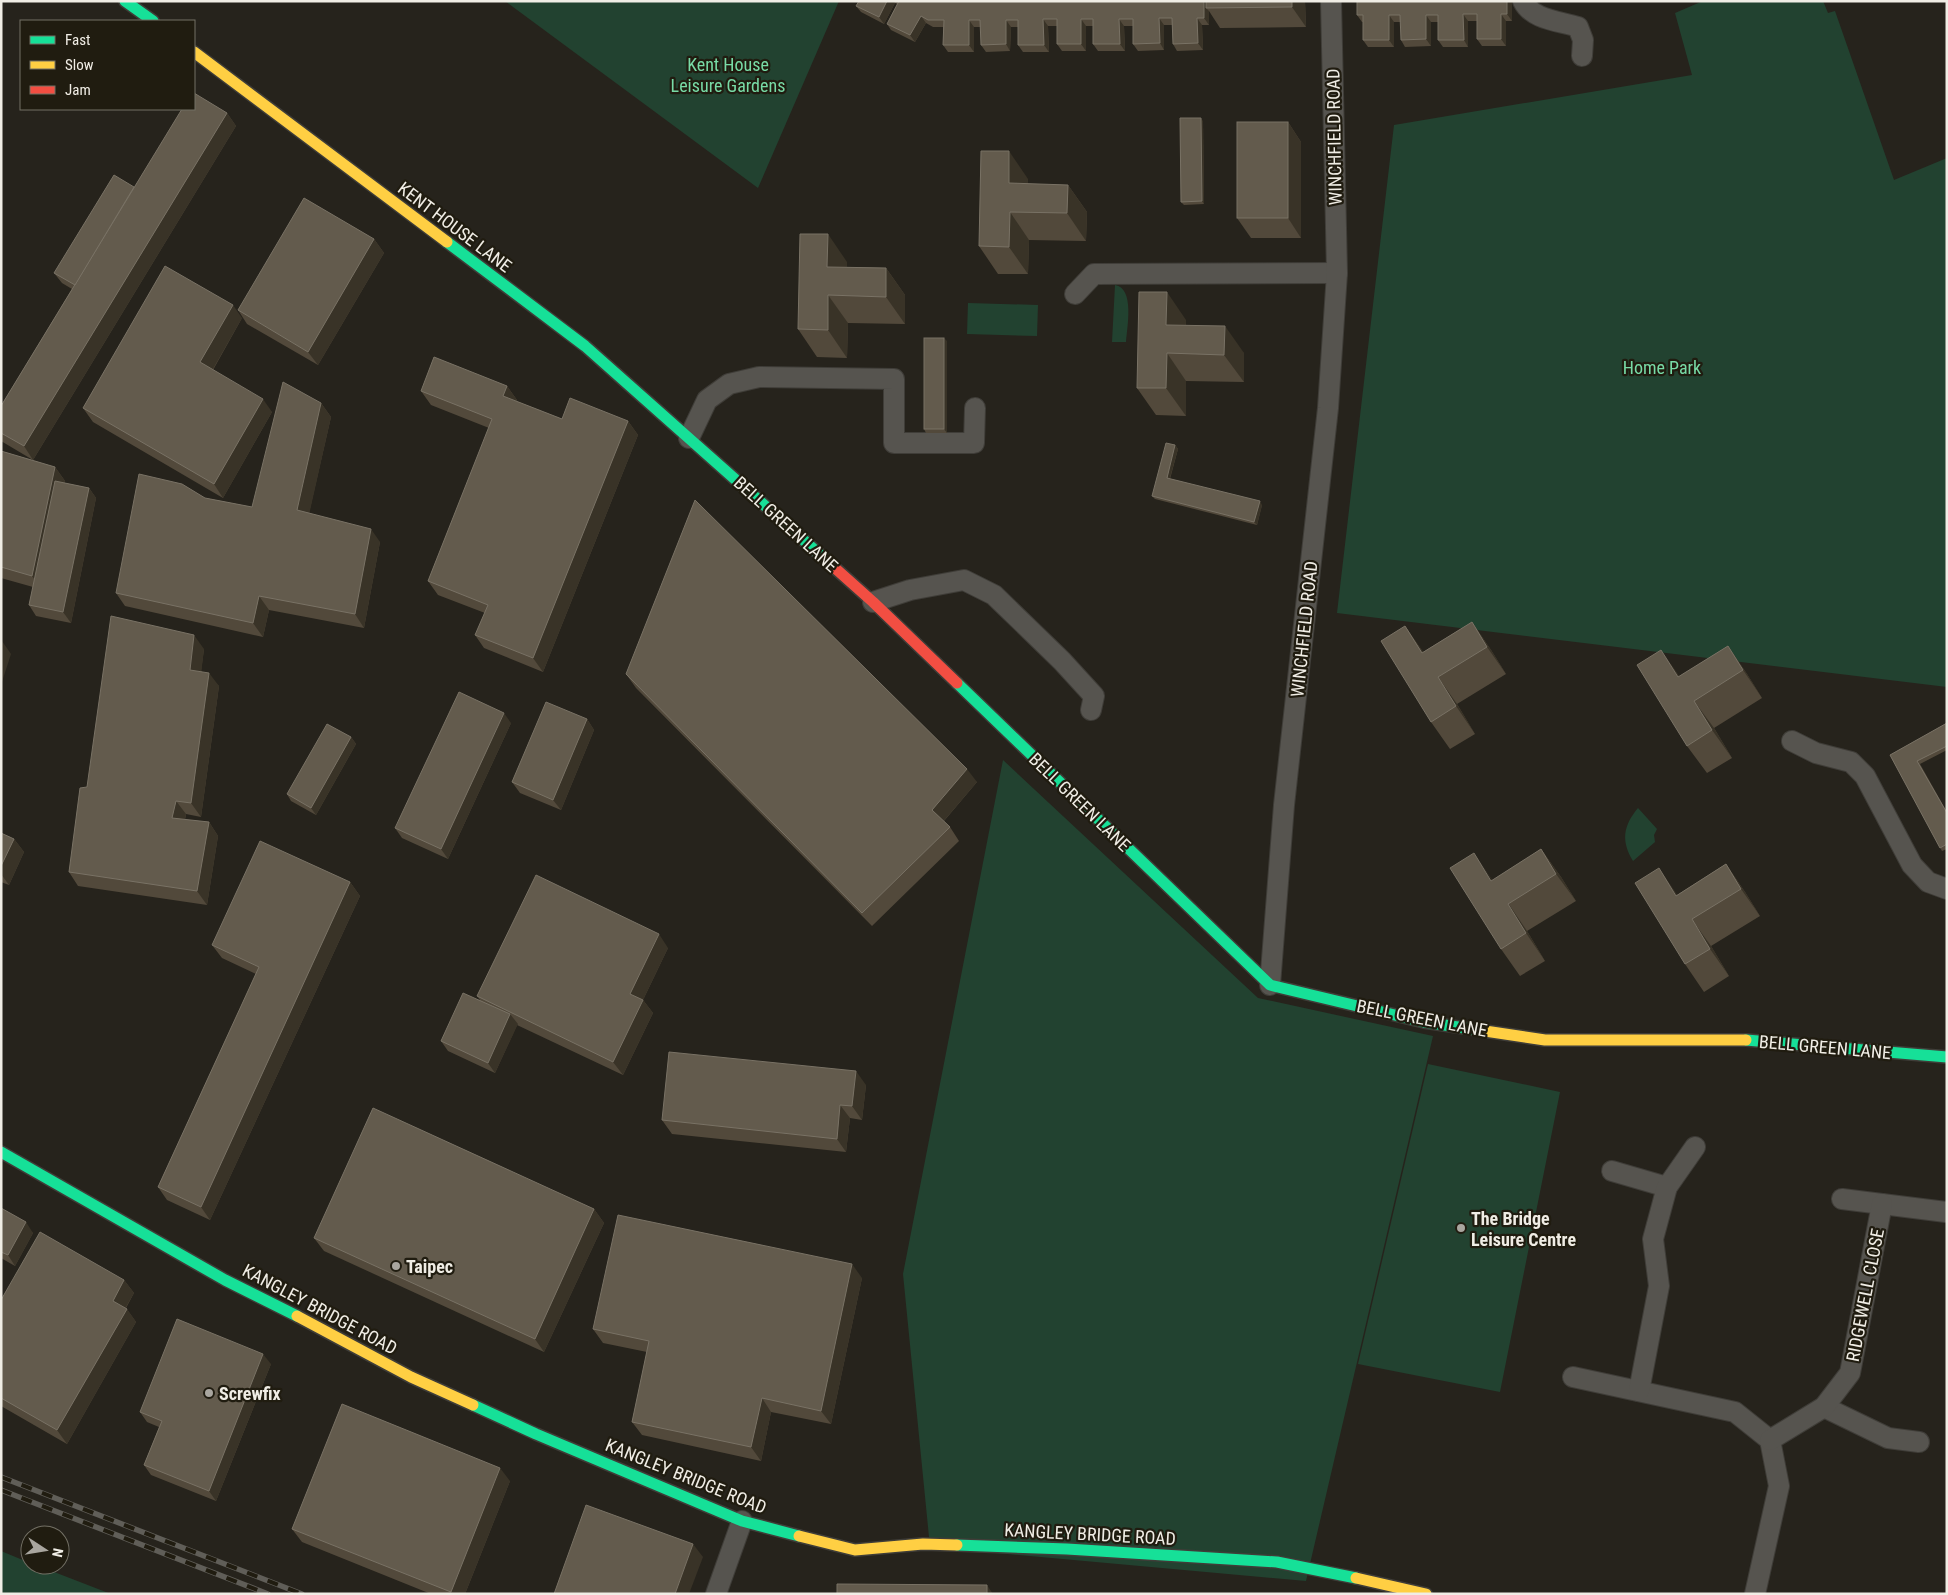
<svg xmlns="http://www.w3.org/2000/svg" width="1948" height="1595" viewBox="0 0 1948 1595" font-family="'Roboto Condensed',sans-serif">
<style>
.green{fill:#224230}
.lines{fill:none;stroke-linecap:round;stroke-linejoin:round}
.street-casing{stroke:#3f3d38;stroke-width:22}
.fast-casing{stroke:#3f3d38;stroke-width:14}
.slow-casing{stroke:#3f3d38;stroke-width:14}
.jam-casing{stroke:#3f3d38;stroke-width:14}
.street{stroke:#56544f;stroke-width:20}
.fast{stroke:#16e098;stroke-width:11}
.slow{stroke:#ffcf43;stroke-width:11}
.jam{stroke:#f24e42;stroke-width:11}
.rail-casing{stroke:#605e58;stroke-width:5.5}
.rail{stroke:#201c10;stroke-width:4;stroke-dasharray:11;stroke-linecap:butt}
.wall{fill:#52493b}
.shaded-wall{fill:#393327}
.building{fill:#635b4d;stroke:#797265}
.poi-dot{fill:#a9a69f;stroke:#201c10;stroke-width:2}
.labels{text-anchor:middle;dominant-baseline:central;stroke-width:4.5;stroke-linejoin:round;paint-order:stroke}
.park-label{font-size:18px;fill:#78dba6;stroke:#201c10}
.street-label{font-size:18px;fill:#f0ede5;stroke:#201c10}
.poi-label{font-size:18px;font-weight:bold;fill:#f0ede5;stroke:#201c10;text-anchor:start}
</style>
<rect width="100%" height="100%" fill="#26231c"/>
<g class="green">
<path d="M505,1H839L758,188Z"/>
<path d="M1703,1H1823L1828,13L1835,11L1894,180L1947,158V687L1337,613L1394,125L1692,75L1675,13Z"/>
<path d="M1115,285C1135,288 1127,328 1126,342H1112Z"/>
<path d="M968,303L1038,305L1037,336L967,334Z"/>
<path d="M1003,760L1258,998L1433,1036L1306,1581L930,1547L903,1274Z"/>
<path d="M1638,808L1657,829L1654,835L1655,842L1633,861C1621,841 1623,826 1638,808Z"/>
<path d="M1428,1064L1560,1092L1500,1392L1358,1364Z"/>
<path d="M1,1551L30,1563V1565H36L111,1594H1Z"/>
</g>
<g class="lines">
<g class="street-casing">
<g id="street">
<path d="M1523,1C1532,20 1560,21 1578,27L1583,40L1582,56"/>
<path d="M1075,294L1094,274L1337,273"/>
<path d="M689,438L707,400L729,384L759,377L894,379V443H974L975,408"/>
<path d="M873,602L910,590L964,580L994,595L1062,661L1094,696L1091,710"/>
<path d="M1792,741L1816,753L1851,762L1865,776L1912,865L1928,882L1947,889"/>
<path d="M1270,985L1284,805L1328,408L1337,273L1331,1"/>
<path d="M1612,1171L1667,1187"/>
<path d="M1842,1199L1946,1212"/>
<path d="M1573,1377L1735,1412L1770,1440L1779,1486L1755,1594"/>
<path d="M1639,1391L1659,1286L1653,1239L1667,1187L1695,1147"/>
<path d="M1824,1407L1888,1438L1919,1442"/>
<path d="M1770,1440L1824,1407L1850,1373L1882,1204"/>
<path d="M716,1594L742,1521"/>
</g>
</g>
<g class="fast-casing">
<g id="fast">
<path d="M125,1L153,21"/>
<path d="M447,242L585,346L826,560"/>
<path d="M957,683L1270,985L1424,1022L1485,1031"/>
<path d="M1746,1040L1947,1057"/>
<path d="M1,1152L225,1280L297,1316"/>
<path d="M473,1405L536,1434L742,1521L799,1536"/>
<path d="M957,1545L1067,1549L1277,1562L1356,1578"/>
</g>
</g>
<g class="slow-casing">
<g id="slow">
<path d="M194,52L447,242"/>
<path d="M1485,1031L1545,1040H1746"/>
<path d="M297,1316L411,1377L473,1405"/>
<path d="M799,1536L855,1550L923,1544L957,1545"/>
<path d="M1356,1578L1426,1594"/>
</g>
</g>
<g class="jam-casing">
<path id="jam" d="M826,560L873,602L957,683"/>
</g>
<use href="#street" class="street"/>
<use href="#fast" class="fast"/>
<use href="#slow" class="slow"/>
<use href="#jam" class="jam"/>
<g class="rail-casing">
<g id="rail">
<path d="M1,1477L302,1594"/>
<path d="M1,1490L268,1594"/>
</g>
</g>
<use href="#rail" class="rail"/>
</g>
<g class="wall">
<path d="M859,1H1305L1306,27L1220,28L1209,11V25H1202L1203,50L1177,51L1173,44L1172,25H1164V50L1138,51L1133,44V26H1124L1125,51H1098L1093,44V26H1086V51H1062L1057,44V26H1048L1049,52H1023L1018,45V27H1011L1010,51L986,52L981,45V27H974V52H948L943,45V27H933L926,23L915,42L891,30L887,24L897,4L895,3L884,24L861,12L856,6Z"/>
<path d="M1512,1V21H1506V46H1482L1477,39V21H1468V47H1443L1438,40V22H1431V46L1405,47L1401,40V22H1394V47H1368L1363,40V22H1362L1357,15Z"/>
<path d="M227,113L236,126L33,460L1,441V406L72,289L62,283L54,273L134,187Z"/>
<path d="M1203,121L1204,204L1184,205L1181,202Z"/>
<path d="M1288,122L1301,142V238H1251L1237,218Z"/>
<path d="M1028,179V184L1068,185L1087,212L1086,241L1029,240L1028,274H998L979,246Z"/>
<path d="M374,239L384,253L318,365L247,324L238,310Z"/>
<path d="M847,262V267L886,268L905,295V324L848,323L847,358L817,357L798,329Z"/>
<path d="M242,318L213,370L272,412L223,498L93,422L83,408Z"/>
<path d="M1186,320V325L1244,353V382L1186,381V416L1156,415L1137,388Z"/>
<path d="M947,341V433H926L924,429Z"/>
<path d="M507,386L517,400L516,401L562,419L628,421L638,435L543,672L484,648L475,635L485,613L438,595L428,581L489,428L431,405L421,391Z"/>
<path d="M321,403L331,417L309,513L380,542L364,628L269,610L263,637L125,606L116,593L205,498L252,507Z"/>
<path d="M1175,445L1178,449L1170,479L1262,505L1257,525L1155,499L1152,496Z"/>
<path d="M1,451L55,467L65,481V483L89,488L96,498L71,623L36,616L29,605L33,587L1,578Z"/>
<path d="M1472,622L1491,650L1506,674L1457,704L1475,734L1450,749L1431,722L1405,626L1423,652Z"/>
<path d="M1728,646L1747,674L1762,698L1714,728L1732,758L1707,773L1687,746L1680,676Z"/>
<path d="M204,649L201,671L219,686L201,817L186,814L185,820L209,822L218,836L207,905L78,886L69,872L87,787Z"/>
<path d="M626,674L977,782L944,821L950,827L959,841L872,926L636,688Z"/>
<path d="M587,719L594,730L561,810L520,793L512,782Z"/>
<path d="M511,723L448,859L402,838L395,828Z"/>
<path d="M1947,723V750L1920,764L1947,812V849L1942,851L1890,755Z"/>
<path d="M351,737L356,744L316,815L291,801L287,794Z"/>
<path d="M1,833L14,839L24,852L9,885L1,882Z"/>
<path d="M1541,849L1561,877L1576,901L1527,931L1545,961L1520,976L1501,949L1493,880Z"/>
<path d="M1726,864L1745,892L1760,916L1711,946L1729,976L1704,992L1685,964L1677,895Z"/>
<path d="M350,882L360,896L210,1220L167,1200L158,1187L256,974L222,958L212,945Z"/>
<path d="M668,948L643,1000L653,1013L623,1075L517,1025L495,1073L448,1051L441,1041L480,1000L477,996Z"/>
<path d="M866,1085L862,1120L850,1118L846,1152L672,1134L662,1120Z"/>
<path d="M1,1208L33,1233L15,1266L1,1258Z"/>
<path d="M594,1209L604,1223L544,1352L324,1251L314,1238Z"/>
<path d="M862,1278L831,1424L771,1412L761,1461L642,1435L632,1422L647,1352L603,1343L593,1329Z"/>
<path d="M124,1280L134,1293L126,1308L136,1322L67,1444L1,1406V1300Z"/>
<path d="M271,1364L216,1501L151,1475L144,1465L159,1427L147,1422L140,1412Z"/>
<path d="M510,1481L465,1594H431L302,1542L292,1529Z"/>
</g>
<g class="shaded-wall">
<path d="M887,1H894L895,3L884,24L879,17Z"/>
<path d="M1204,1H1209L1206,8L1209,11V25L1204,18Z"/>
<path d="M1292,1H1305L1306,27L1292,7Z"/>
<path d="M1507,1H1512V21L1507,14Z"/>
<path d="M1463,14L1468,21V47L1464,40Z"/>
<path d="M1501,14L1506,21V46L1501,39Z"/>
<path d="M1389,15L1394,22V47L1389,40Z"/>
<path d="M1426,15L1431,22V46L1426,39Z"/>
<path d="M921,16L926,23L915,42L910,35Z"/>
<path d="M1159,18L1164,25V50L1160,43Z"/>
<path d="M1197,18L1202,25L1203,50L1198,43Z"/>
<path d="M1043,19L1048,26L1049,52L1044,45Z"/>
<path d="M1081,19L1086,26V51L1081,44Z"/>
<path d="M1119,19L1124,26L1125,51L1120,44Z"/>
<path d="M969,20L974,27V52L969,45Z"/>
<path d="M1006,20L1011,27L1010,51L1006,44Z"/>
<path d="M227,113L236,126L33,460L24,446Z"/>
<path d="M1201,118L1203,121L1204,204L1202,201Z"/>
<path d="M1288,122L1301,142V238L1288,218Z"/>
<path d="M1009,151L1028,179V211L1009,183Z"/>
<path d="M1068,185L1087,212L1086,241L1067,213Z"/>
<path d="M1010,212L1029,240L1028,274L1009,247Z"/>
<path d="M828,234L847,262V294L827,267Z"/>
<path d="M374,239L384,253L318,365L308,352Z"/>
<path d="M886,268L905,295V324L886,297Z"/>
<path d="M1167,292L1186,320L1185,352L1166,325Z"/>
<path d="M828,295L848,323L847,358L828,330Z"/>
<path d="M233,305L242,318L209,376L200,362Z"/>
<path d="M1225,326L1244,353V382L1224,355Z"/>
<path d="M944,338L947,341V433L944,429Z"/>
<path d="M1167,353L1186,381V416L1166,388Z"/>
<path d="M507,386L517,400L513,409L503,396Z"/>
<path d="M263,399L272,412L223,498L214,484Z"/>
<path d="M321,403L331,417L307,524L297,510Z"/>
<path d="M628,421L638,435L543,672L533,658Z"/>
<path d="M1175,445L1178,449L1169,481L1167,478Z"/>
<path d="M55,467L65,481L42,590L32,576Z"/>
<path d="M89,488L96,498L71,623L63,612Z"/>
<path d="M1260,501L1262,505L1257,525L1254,522Z"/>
<path d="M371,529L380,542L364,628L355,614Z"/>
<path d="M259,596L269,610L263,637L253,623Z"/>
<path d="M1472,622L1491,650L1506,674L1487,647Z"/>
<path d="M1405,626L1424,653L1438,677L1457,704L1475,734L1456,706L1422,653Z"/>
<path d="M194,635L204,649L200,683L190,670Z"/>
<path d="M2,641L11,654L1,685V642Z"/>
<path d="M1728,646L1747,674L1762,698L1743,670Z"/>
<path d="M1661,650L1680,677H1678Z"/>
<path d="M209,673L219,686L201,817L191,803Z"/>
<path d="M1694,701L1714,728L1732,758L1712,730Z"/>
<path d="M504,713L511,723L448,859L441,849Z"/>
<path d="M587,719L594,730L561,810L553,800Z"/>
<path d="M351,737L356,744L316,815L311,808Z"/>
<path d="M967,769L977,782L942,823L932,810Z"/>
<path d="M176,801L186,814L182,832L172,818Z"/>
<path d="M209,822L218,836L207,905L197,891Z"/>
<path d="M14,839L24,852L9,885L1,874V866Z"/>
<path d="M1541,849L1561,877L1576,901L1556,874Z"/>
<path d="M1474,853L1527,931L1545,961L1526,933Z"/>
<path d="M1726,864L1745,892L1760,916L1741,889Z"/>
<path d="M1659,868L1678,896L1693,921L1711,946L1729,976L1710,949L1676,896Z"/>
<path d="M350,882L360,896L210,1220L201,1207Z"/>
<path d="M659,934L668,948L643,1000L653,1013L623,1075L613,1062L630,994Z"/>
<path d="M510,1014L518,1024L495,1073L488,1063Z"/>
<path d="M856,1071L866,1085L862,1120L852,1106Z"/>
<path d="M840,1105L850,1118L846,1152L837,1139Z"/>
<path d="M594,1209L604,1223L544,1352L535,1339Z"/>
<path d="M26,1222L33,1233L15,1266L8,1255Z"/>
<path d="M852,1264L862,1278L831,1424L821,1411Z"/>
<path d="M124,1280L134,1293L122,1314L113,1301Z"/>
<path d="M127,1309L136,1322L67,1444L57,1430Z"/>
<path d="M263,1354L271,1364L216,1501L209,1491Z"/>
<path d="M762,1398L771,1412L761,1461L751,1447Z"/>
<path d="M500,1468L510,1481L465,1594H452L451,1592Z"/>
<path d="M693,1544L703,1557L689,1594H675Z"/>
<path d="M987,1585L993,1594H987Z"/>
</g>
<g class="building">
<path d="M859,1H887L879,17L856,6Z"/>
<path d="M899,1H1204V18H1197L1198,43L1173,44L1172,18H1159L1160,43L1133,44V19H1119L1120,44H1093V19H1081V44H1057V19H1043L1044,45H1018V20H1006V44L981,45L980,20H969V45H943L944,20H928L921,16L910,35L887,24Z"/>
<path d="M1206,1H1292V7L1206,8Z"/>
<path d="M1357,1H1507V14H1501V39H1477V14H1463L1464,40H1438V15H1426V39L1401,40L1400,15H1389V40H1363V15H1357Z"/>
<path d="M194,93L227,113L24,446L1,433V406L182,109H194Z"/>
<path d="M1180,118H1201L1202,201L1181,202Z"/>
<rect x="1237" y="122" width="51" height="96"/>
<path d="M981,151H1009V183L1068,185L1067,213L1010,212L1009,247L979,246Z"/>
<path d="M114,175L134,187L75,285L54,273Z"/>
<path d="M304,198L374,239L308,352L238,310Z"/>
<path d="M800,234H828L827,267L886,268V297L828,295V330L798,329Z"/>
<path d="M165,266L233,305L200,362L263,399L214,484L83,408Z"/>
<path d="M1139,292H1167L1166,325L1225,326L1224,355L1167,353L1166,388H1137Z"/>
<rect x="924" y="338" width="20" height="91"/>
<path d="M434,357L507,386L503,396L562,419L570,398L628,421L533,658L475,635L488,605L428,581L492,419L421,391Z"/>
<path d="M283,382L321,403L297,510L371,529L355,614L259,596L253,623L116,593L139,474L182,484L205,498L252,507Z"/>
<path d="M1166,443L1175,445L1167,478L1260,501L1254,522L1152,496Z"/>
<path d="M1,451L55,467L32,576L1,567Z"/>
<path d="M55,481L89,488L63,612L29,605Z"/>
<path d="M695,500L967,769L932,810L950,827L862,913L626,674Z"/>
<path d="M111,616L194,635L190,670L209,673L191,803L176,801L172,818L209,822L197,891L69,872L80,788L87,787Z"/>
<path d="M1472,622L1487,647L1438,677L1456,706L1431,722L1381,641L1405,626L1422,653Z"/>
<path d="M1728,646L1743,670L1694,701L1712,730L1687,746L1637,665L1661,650L1678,677Z"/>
<path d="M459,692L504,713L441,849L395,828Z"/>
<path d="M546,702L587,719L553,800L512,782Z"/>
<path d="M1947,723V746L1917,761L1947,813V844L1940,848L1890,755Z"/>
<path d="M327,724L351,737L311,808L287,794Z"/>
<path d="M1,833L14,839L1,866Z"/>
<path d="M260,841L350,882L201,1207L158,1187L259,967L212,945Z"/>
<path d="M1541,849L1556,874L1508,904L1526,933L1501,949L1450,868L1474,853L1491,881Z"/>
<path d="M1726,864L1741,889L1692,919L1710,949L1685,964L1635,883L1659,868L1676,896Z"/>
<path d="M536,875L659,934L630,994L643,1000L613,1062L477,996Z"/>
<path d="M463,993L510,1014L488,1063L441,1041Z"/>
<path d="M669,1052L856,1071L852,1106L840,1105L837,1139L662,1120Z"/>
<path d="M373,1108L594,1209L535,1339L314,1238Z"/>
<path d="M1,1208L26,1222L8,1255L1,1252Z"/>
<path d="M618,1215L852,1264L821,1411L762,1398L751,1447L632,1422L649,1341L593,1329Z"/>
<path d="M40,1232L124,1280L113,1301L127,1309L57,1430L1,1398V1300Z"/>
<path d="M177,1319L263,1354L209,1491L144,1465L162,1421L140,1412Z"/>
<path d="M342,1404L500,1468L451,1592L292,1529Z"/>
<path d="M586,1505L693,1544L675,1594H554Z"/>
<path d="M837,1584L987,1585V1594H837Z"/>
</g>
<g class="poi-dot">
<circle cx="1461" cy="1228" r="5"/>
<circle cx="396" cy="1266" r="5"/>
<circle cx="209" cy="1393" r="5"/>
</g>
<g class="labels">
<g class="park-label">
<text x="728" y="64">Kent House<tspan x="728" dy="21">Leisure Gardens</tspan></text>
<text x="1662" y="367">Home Park</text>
</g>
<g class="street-label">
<text transform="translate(1334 137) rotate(-91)">WINCHFIELD ROAD</text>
<text transform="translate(455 227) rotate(37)">KENT HOUSE LANE</text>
<text transform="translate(786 524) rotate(42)">BELL GREEN LANE</text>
<text transform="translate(1304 629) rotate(-84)">WINCHFIELD ROAD</text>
<text transform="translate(1080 802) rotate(44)">BELL GREEN LANE</text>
<text transform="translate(1422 1018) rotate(11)">BELL GREEN LANE</text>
<text transform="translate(1825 1047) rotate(5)">BELL GREEN LANE</text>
<text transform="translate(1865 1295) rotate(-79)">RIDGEWELL CLOSE</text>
<text transform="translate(320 1309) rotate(28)">KANGLEY BRIDGE ROAD</text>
<text transform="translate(686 1476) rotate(22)">KANGLEY BRIDGE ROAD</text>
<text transform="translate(1090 1534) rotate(3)">KANGLEY BRIDGE ROAD</text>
</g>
<g class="poi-label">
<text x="1471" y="1218">The Bridge<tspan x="1471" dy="21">Leisure Centre</tspan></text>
<text x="406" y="1266">Taipec</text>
<text x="219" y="1393">Screwfix</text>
</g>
</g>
<rect width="1948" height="1595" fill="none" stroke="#f0ede5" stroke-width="5"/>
<rect x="20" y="20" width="175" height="90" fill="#201c10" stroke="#737065"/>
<rect x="30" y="36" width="25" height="8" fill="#16e098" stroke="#737065"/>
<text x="65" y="45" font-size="15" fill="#f0ede5">Fast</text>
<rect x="30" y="61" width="25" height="8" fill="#ffcf43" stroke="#737065"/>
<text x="65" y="70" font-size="15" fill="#f0ede5">Slow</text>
<rect x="30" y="86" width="25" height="8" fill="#f24e42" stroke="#737065"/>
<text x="65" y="95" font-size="15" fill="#f0ede5">Jam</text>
<g transform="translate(45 1550) rotate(102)"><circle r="24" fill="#201c10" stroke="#737065"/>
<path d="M0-4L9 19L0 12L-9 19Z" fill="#a9a69f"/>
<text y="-8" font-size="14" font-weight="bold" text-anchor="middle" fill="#f0ede5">N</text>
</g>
</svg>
